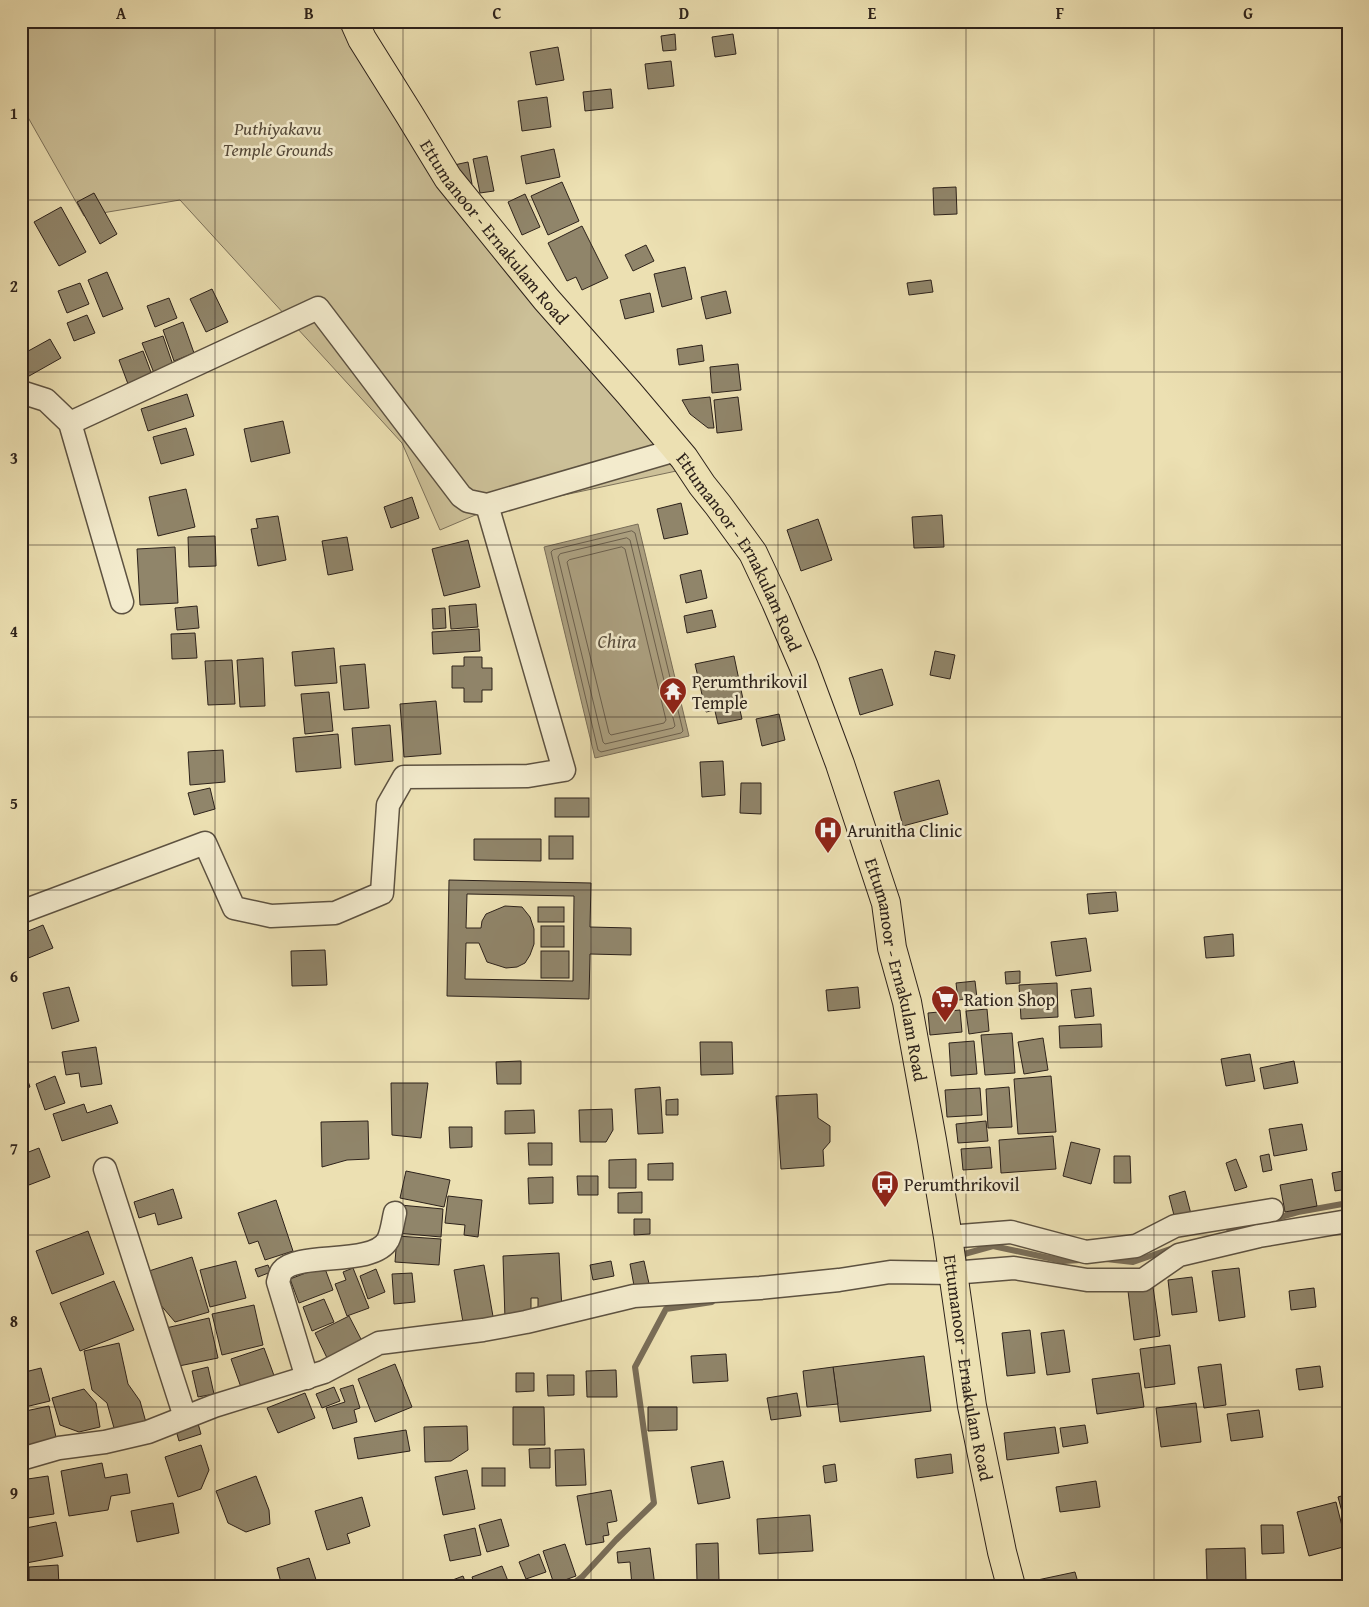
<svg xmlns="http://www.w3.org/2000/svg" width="1369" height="1607" viewBox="0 0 1369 1607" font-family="'Gentium Book Plus',serif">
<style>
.green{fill:#ccc098;stroke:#7c715a}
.water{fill:#ab9f7f;stroke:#796d57}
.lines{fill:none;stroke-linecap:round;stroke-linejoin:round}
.shore{stroke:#6c604d;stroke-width:1}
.stream{stroke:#796d57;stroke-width:6}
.building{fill:#90856a;stroke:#2d221b;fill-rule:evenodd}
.minor-casing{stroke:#5d5241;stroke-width:25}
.major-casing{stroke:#2d221b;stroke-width:30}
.minor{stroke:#f3ebcd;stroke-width:22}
.major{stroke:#ece0b2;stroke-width:28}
.grid{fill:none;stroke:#2d221b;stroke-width:1;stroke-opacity:0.55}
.labels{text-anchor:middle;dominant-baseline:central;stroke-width:5;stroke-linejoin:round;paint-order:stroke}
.park-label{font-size:18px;font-style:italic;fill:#554a3a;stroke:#f3ebcd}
.street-label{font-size:18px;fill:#2d221b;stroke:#f3ebcd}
.poi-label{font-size:18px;fill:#2d221b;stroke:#f3ebcd;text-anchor:start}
.water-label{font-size:19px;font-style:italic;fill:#594e3e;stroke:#f3ebcd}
.neatline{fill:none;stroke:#2d221b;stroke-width:2}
.grid-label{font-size:16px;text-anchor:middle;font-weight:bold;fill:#2d221b}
</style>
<rect width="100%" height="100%" fill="#ece0b2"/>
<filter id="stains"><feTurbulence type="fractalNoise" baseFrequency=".004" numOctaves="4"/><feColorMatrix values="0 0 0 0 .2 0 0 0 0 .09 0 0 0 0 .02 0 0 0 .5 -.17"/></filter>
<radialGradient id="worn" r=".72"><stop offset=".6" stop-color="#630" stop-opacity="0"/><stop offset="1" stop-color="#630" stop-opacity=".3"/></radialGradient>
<path class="green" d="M21,21H344L681,470L480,513L440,530L402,443L180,200L84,216L21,105Z"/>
<path class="water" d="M638,524L689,736L595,758L544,547Z"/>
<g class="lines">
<g class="shore">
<path d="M632,531L635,533L683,731L681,733L601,752L598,750L551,552L553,550Z"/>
<path d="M627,538L630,540L675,726L673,728L605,744L603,742L558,557L560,554Z"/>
<path d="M622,547L625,549L666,720L664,723L611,735L609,733L567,562L569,560Z"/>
</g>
<g class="stream">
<path d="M1229,1232L1298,1212L1348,1203"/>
<path d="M957,1256L993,1246L1063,1261L1081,1260"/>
<path d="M1106,1259L1133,1262L1176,1247"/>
<path d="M570,1586L582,1577L616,1540L654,1503L635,1367L666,1309L712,1302"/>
</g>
</g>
<g class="building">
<path d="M675,34L676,50L663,51L661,36Z"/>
<path d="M733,34L736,54L715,57L712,37Z"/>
<path d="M558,47L564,80L536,85L530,52Z"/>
<path d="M671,61L674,86L648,89L645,64Z"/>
<path d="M611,89L613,108L585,111L583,92Z"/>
<path d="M547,97L551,127L522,131L518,101Z"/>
<path d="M554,149L560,177L526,184L521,156Z"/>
<path d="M487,156L494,191L480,193L473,159Z"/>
<path d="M468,162L472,184L458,187L454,165Z"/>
<path d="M562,182L579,221L548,235L531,196Z"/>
<path d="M956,187L957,214L934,215L933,188Z"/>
<path d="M94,193L117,234L100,244L77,202Z"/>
<path d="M525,194L540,227L522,235L508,202Z"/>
<path d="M61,207L86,252L59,266L34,222Z"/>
<path d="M582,226L608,278L582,290L576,277L567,281L548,243Z"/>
<path d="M646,245L654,261L633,271L625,255Z"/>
<path d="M685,267L692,299L662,307L654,274Z"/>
<path d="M107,272L123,309L103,317L88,280Z"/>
<path d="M931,280L933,292L909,295L907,283Z"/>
<path d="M80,283L89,304L67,313L58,291Z"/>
<path d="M212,289L228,322L206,332L190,299Z"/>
<path d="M726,291L731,313L706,319L701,297Z"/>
<path d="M650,293L654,312L625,319L620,300Z"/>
<path d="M169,298L177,318L155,327L147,306Z"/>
<path d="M87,315L95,333L74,341L67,323Z"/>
<path d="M183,322L194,353L174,361L163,330Z"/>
<path d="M163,336L173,365L154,373L142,343Z"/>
<path d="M50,339L61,358L22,380L21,355Z"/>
<path d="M702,345L704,361L679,365L677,349Z"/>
<path d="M143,351L152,375L128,384L119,360Z"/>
<path d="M738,364L741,390L712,393L710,367Z"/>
<path d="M187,394L194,416L148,431L141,409Z"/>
<path d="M710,397L714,428H708L690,414L682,400Z"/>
<path d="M738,397L742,430L717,433L714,400Z"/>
<path d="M283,421L290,453L251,462L244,429Z"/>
<path d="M186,428L194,455L161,464L153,437Z"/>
<path d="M186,489L195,527L158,536L149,497Z"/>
<path d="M412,497L419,518L391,528L384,507Z"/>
<path d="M681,503L688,534L664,539L657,509Z"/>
<path d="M942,515L944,547L914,548L912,517Z"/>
<path d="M278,516L286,560L258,566L251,529L258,528L256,519Z"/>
<path d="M818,519L832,560L801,571L787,530Z"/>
<path d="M215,536L216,566L189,567L188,537Z"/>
<path d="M347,537L353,570L328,575L322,541Z"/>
<path d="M468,540L480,587L444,596L432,549Z"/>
<path d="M175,547L178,603L140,605L137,549Z"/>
<path d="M701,570L707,598L686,603L680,575Z"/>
<path d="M476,604L478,627L451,629L449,606Z"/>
<path d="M197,606L199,628L177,630L175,608Z"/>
<path d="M445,608L446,628L433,629L432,609Z"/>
<path d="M712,610L716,627L687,633L684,616Z"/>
<path d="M479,629L480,651L433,654L432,632Z"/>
<path d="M195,633L197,658L172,659L171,634Z"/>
<path d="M334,648L337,683L295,686L292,652Z"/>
<path d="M935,651L955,655L950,679L930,675Z"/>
<path d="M734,656L744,704L706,712L695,664Z"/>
<path d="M464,657H482V668H492V690H482V702H464V688H452V666H464Z"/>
<path d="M263,658L265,706L240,707L237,660Z"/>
<path d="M232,660L235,704L208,705L205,661Z"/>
<path d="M365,664L369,708L344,710L340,666Z"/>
<path d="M882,669L893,705L860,715L849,678Z"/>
<path d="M329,692L333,731L305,734L301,694Z"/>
<path d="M436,701L441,754L404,757L400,704Z"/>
<path d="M739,706L742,719L718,724L715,711Z"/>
<path d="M779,714L785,740L762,746L756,719Z"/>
<path d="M390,725L393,761L355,765L352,728Z"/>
<path d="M338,734L341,768L296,772L293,738Z"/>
<path d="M223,750L225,782L190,785L188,752Z"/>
<path d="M723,761L725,795L702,797L700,762Z"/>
<path d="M939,780L948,814L903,826L894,792Z"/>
<path d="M741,783H761V814L740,813Z"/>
<path d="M210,788L215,809L194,815L188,793Z"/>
<rect x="555" y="798" width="34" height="19"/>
<rect x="549" y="836" width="24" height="23"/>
<path d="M474,839H541V861L474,860Z"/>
<path d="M449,880L591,883L590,927L631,928V955L590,954L589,999L447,996ZM467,894L574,896L573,981L465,979L466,943H479L487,962L506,968L517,967L525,963L530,955L534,944V929L530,917L522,907L505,906L486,914L482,921L481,928H466Z"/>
<path d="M1116,892L1118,911L1089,914L1087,894Z"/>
<rect x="538" y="907" width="26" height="15"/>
<path d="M43,925L53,948L26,959L21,947V934Z"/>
<rect x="541" y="926" width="23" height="21"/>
<path d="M1233,934L1234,956L1206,958L1204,937Z"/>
<path d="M1086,938L1091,971L1056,976L1051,942Z"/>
<path d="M325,950L327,985L292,986L291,951Z"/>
<path d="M21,951L25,961L21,963Z"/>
<rect x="541" y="951" width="28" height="27"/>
<path d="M1020,971V983L1006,984L1005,972Z"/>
<path d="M975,981L977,998L958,1000L956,983Z"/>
<path d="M1057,983L1058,1017L1021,1019L1019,985Z"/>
<path d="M69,987L79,1021L52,1029L43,993Z"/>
<path d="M858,987L860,1008L828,1011L826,990Z"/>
<path d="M1091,988L1094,1016L1075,1018L1071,990Z"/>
<path d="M987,1009L989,1031L969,1034L966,1011Z"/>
<path d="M960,1010L962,1032L930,1035L928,1013Z"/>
<path d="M1101,1024L1102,1047L1060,1048L1059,1026Z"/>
<path d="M1012,1033L1015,1073L985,1075L981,1035Z"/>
<path d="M1043,1038L1048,1070L1024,1074L1018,1042Z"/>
<path d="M974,1041L977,1074L951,1076L949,1043Z"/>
<path d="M700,1042H732L733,1074L701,1075Z"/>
<path d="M96,1047L102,1084L81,1087L79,1073L66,1075L62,1052Z"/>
<path d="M1250,1054L1255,1081L1226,1086L1221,1059Z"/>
<path d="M521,1061V1084H497L496,1062Z"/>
<path d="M1294,1061L1298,1083L1264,1089L1260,1068Z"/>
<path d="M21,1066H23L30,1087L21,1090Z"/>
<path d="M55,1076L65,1103L45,1110L36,1084Z"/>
<path d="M1051,1076L1056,1132L1018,1134L1014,1079Z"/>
<path d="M391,1083H428L421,1138L392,1135Z"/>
<path d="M660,1087L663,1133L638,1134L635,1089Z"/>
<path d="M1009,1087L1012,1127L988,1128L986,1089Z"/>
<path d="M980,1088L982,1115L947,1117L945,1090Z"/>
<path d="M817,1094L818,1118L830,1126V1142L823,1150L824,1166L781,1169L776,1096Z"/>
<path d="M678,1099V1115H666V1100Z"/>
<path d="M84,1104L87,1113L111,1105L118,1123L62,1141L53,1114Z"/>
<path d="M612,1109L613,1130L606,1142H580L579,1110Z"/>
<path d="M534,1110L535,1133L505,1134V1111Z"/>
<path d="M368,1121L369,1159L347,1160L322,1167L321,1122Z"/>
<path d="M986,1121L988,1141L958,1143L956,1124Z"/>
<path d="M1302,1124L1307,1150L1274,1156L1269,1129Z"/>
<path d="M449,1127H472V1147L450,1148Z"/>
<path d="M1053,1136L1056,1169L1001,1173L999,1140Z"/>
<path d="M1071,1142L1100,1149L1091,1184L1063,1176Z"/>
<path d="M528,1143H552V1165H529Z"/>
<path d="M990,1147L992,1168L963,1170L961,1149Z"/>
<path d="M39,1148L50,1177L21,1188V1155Z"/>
<path d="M1269,1154L1272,1170L1263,1172L1260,1156Z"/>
<path d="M1114,1156H1130L1131,1183H1114Z"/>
<path d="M636,1159V1188H609V1160Z"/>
<path d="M1236,1159L1247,1187L1235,1191L1226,1163Z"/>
<path d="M673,1163V1180H648V1164Z"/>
<path d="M1348,1170V1189L1335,1191L1332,1173Z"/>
<path d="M406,1171L450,1180L444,1207L400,1198Z"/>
<path d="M577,1176H598V1195H578Z"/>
<path d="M553,1177V1203L529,1204L528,1178Z"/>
<path d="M1312,1179L1317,1206L1285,1212L1280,1185Z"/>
<path d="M173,1189L182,1218L158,1225L155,1213L139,1218L134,1202Z"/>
<path d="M1185,1191L1191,1214L1175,1219L1169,1196Z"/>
<path d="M642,1192V1213H618V1193Z"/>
<path d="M448,1196L482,1200L478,1237L464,1235L465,1225L445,1223Z"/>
<path d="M276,1200L293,1251L265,1260L258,1241L249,1244L238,1213Z"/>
<path d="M400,1205L443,1209L441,1237L397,1233Z"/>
<path d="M634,1219H650V1234L634,1235Z"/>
<path d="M88,1231L104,1274L52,1294L36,1251Z"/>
<path d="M397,1236L441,1239L439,1265L395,1262Z"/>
<path d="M559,1253L562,1310L538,1311V1298H531V1317L505,1319L503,1256Z"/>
<path d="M192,1257L209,1312L175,1322L159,1303L149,1271Z"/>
<path d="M236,1261L246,1298L210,1307L200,1270Z"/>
<path d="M611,1261L614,1276L593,1280L590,1265Z"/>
<path d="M644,1261L650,1288L635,1291L630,1264Z"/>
<path d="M268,1265L271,1272L258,1277L255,1269Z"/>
<path d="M484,1265L494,1322L464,1328L454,1270Z"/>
<path d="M324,1266L333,1290L299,1303L290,1279Z"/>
<path d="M353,1268L369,1308L347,1316L335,1284L346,1280L343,1272Z"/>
<path d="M1239,1268L1245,1317L1219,1321L1212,1271Z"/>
<path d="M376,1269L385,1292L368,1299L360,1276Z"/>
<path d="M412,1273L415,1302L394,1304L392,1274Z"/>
<path d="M1192,1277L1197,1312L1172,1315L1168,1280Z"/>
<path d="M114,1281L134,1330L80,1351L60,1303Z"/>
<path d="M1153,1287L1160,1336L1134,1340L1128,1291Z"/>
<path d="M1314,1288L1316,1307L1291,1310L1289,1291Z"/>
<path d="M324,1299L334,1322L312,1331L303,1307Z"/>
<path d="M254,1305L263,1345L222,1355L212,1314Z"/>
<path d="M349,1316L363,1343L328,1360L315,1333Z"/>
<path d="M209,1318L218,1358L174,1367L166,1328Z"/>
<path d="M1030,1330L1035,1373L1007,1376L1002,1333Z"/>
<path d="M1064,1330L1070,1372L1047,1375L1041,1333Z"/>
<path d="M119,1343L128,1384L140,1401L147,1426L116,1435L107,1403L92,1390L84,1351Z"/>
<path d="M1170,1345L1175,1384L1145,1388L1140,1349Z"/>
<path d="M264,1348L276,1381L243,1393L231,1359Z"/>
<path d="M726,1354L728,1381L693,1383L691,1356Z"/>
<path d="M924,1356L931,1411L840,1422L833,1367Z"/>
<path d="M395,1364L412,1407L375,1422L358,1379Z"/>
<path d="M1221,1364L1226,1405L1204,1408L1198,1367Z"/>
<path d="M1320,1366L1323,1387L1299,1390L1296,1369Z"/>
<path d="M208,1367L214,1394L198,1397L192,1371Z"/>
<path d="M833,1367L838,1404L807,1407L803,1371Z"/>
<path d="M41,1368L50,1401L21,1408V1373Z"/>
<path d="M616,1370L617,1397H587L586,1371Z"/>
<path d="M516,1373H534V1391L516,1392Z"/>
<path d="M1139,1373L1144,1407L1097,1414L1092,1379Z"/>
<path d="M547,1375H574V1395L548,1396Z"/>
<path d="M353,1385L360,1408L354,1410L357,1422L333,1429L326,1408L345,1402L340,1389Z"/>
<path d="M334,1387L340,1401L322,1408L316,1394Z"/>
<path d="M84,1389L96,1403L100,1427L79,1432L60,1425L52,1398Z"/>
<path d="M305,1393L315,1418L278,1433L267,1408Z"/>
<path d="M797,1393L801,1416L771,1420L767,1398Z"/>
<path d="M1196,1403L1201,1442L1161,1447L1156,1408Z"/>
<path d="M49,1406L58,1446L21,1454V1412Z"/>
<path d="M513,1407H544L545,1445H513Z"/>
<path d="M648,1407H677V1430L648,1431Z"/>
<path d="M1259,1410L1263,1437L1231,1441L1227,1414Z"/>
<path d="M197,1420L201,1434L179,1441L175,1427Z"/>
<path d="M1085,1425L1088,1443L1063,1447L1060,1428Z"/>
<path d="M467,1426L468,1450L451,1461L425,1462L424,1427Z"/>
<path d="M1055,1427L1059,1453L1007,1460L1004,1433Z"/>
<path d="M406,1430L410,1451L358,1459L354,1438Z"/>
<path d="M201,1445L209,1470L201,1489L178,1497L165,1457Z"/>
<path d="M550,1448V1468H530L529,1449Z"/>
<path d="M584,1449L586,1485L556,1486L555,1450Z"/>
<path d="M951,1454L953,1473L917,1478L915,1459Z"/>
<path d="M723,1461L730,1498L698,1504L691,1467Z"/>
<path d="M102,1463L105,1478L127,1474L130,1493L111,1496L108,1510L69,1516L61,1471Z"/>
<path d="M835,1464L837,1481L825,1483L823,1466Z"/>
<rect x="482" y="1468" width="23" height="18"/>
<path d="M467,1470L475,1509L443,1515L435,1477Z"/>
<path d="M48,1476L54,1514L21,1519V1480Z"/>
<path d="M256,1476L269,1510L270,1524L246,1532L228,1523L216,1491Z"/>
<path d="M1096,1481L1100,1507L1060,1512L1056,1487Z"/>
<path d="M611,1490L617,1521L607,1523L609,1535L603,1536L604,1542L586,1545L577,1496Z"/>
<path d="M1348,1494V1522L1345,1523L1338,1497Z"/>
<path d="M362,1497L370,1526L347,1534L350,1543L327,1550L315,1511Z"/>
<path d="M1336,1502L1347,1546L1309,1556L1297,1512Z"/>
<path d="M173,1503L179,1533L137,1542L131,1511Z"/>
<path d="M810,1515L813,1551L759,1554L757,1519Z"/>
<path d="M501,1519L509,1546L487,1552L479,1525Z"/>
<path d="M56,1522L63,1556L21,1564V1529Z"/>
<path d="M1261,1525H1283L1284,1553L1262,1554Z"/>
<path d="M475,1528L481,1555L450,1561L444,1535Z"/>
<path d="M718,1543L719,1581H697L696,1544Z"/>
<path d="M565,1544L576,1576L554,1584L543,1551Z"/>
<path d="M650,1548L655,1586H632L630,1562L618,1563L617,1552Z"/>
<path d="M1245,1548L1246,1581L1207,1582L1206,1549Z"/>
<path d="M539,1554L546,1572L526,1579L519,1562Z"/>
<path d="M309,1558L318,1586H282L277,1568Z"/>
<path d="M58,1565L59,1586H29V1567Z"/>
<path d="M502,1566L510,1586H475L472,1577Z"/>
<path d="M1075,1572L1079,1586H1028V1582Z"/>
<path d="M463,1576L467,1586H437Z"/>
</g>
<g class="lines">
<g class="minor-casing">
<g id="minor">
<path d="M21,392L46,400L70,423L122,602"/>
<path d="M70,423L318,308L461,496L468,501L487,505L676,450"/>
<path d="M21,912L205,843L234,908L271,916L335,913L382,893L388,805L404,777L528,776L564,770L487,505"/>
<path d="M105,1169L185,1417"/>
<path d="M948,1237L1011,1232L1086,1252L1136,1246L1175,1226L1272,1210"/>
<path d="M307,1378L278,1282C279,1279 280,1273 282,1271C297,1251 373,1267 388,1240C392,1232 393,1221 395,1213"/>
<path d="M21,1459L59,1448L105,1442L148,1432L214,1406L324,1372L379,1343L483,1330L526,1322L634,1296L760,1288L839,1280L890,1272L952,1273L1014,1268L1087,1280H1143L1179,1255L1259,1236L1348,1221"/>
</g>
</g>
<g class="major-casing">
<g id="major">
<path id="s1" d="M354,21L362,39L409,114L448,178L546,299L629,393L684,458L702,485L718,505L753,553L776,602L804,667L840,764L886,903L892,948L907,1002L932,1140L948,1237L972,1406L1002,1552L1011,1586"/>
</g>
</g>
<use href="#minor" class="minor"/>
<use href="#major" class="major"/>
</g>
<path class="grid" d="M215,21V1586M403,21V1586M591,21V1586M778,21V1586M966,21V1586M1154,21V1586M21,200H1348M21,372H1348M21,545H1348M21,717H1348M21,890H1348M21,1062H1348M21,1235H1348M21,1407H1348"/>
<defs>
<g id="temple-pin" transform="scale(1.4375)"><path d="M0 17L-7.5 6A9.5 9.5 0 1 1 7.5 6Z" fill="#8f2418" stroke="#f3ebcd"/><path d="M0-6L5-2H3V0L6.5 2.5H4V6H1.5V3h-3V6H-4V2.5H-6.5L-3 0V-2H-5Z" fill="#fff"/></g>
<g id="hospital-pin" transform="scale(1.4375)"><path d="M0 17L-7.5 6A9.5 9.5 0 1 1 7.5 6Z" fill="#8f2418" stroke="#f3ebcd"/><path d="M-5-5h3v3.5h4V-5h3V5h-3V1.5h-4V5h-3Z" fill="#fff"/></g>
<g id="supermarket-pin" transform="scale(1.4375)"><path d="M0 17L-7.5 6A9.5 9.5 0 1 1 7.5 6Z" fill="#8f2418" stroke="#f3ebcd"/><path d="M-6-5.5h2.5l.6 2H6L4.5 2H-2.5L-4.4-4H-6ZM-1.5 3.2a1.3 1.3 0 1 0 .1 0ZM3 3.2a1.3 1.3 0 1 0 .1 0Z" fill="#fff"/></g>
<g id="bus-pin" transform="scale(1.4375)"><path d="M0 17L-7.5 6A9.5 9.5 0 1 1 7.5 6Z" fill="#8f2418" stroke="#f3ebcd"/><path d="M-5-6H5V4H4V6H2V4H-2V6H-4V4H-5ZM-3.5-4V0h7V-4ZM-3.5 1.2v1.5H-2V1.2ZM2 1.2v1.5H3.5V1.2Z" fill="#fff"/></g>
</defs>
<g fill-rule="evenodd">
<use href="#temple-pin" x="673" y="691"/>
<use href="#hospital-pin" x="828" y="830"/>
<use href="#supermarket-pin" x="945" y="999"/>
<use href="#bus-pin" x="885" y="1184"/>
</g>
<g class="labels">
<g class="park-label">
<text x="278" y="128">Puthiyakavu<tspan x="278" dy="21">Temple Grounds</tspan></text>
</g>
<g class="street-label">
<text stroke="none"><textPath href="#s1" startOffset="254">Ettumanoor - Ernakulam Road</textPath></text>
<text stroke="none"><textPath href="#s1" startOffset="659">Ettumanoor - Ernakulam Road</textPath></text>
<text stroke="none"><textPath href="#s1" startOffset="1109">Ettumanoor - Ernakulam Road</textPath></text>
<text stroke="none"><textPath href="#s1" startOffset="1514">Ettumanoor - Ernakulam Road</textPath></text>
</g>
<g class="poi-label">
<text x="692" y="681">Perumthrikovil<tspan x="692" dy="21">Temple</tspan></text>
<text x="847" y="830">Arunitha Clinic</text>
<text x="964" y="999">Ration Shop</text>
<text x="904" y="1184">Perumthrikovil</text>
</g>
<g class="water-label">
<text x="617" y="641">Chira</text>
</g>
</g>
<rect width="1369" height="1607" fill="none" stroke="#ece0b2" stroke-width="55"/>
<rect x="28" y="28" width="1314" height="1552" class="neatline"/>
<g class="grid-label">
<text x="121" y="19">A</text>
<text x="309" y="19">B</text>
<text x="497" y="19">C</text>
<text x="684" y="19">D</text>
<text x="872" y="19">E</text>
<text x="1060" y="19">F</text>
<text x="1248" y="19">G</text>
<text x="14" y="119">1</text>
<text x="14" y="292">2</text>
<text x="14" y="464">3</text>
<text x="14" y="637">4</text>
<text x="14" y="809">5</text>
<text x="14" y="982">6</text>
<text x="14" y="1154">7</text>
<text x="14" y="1327">8</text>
<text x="14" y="1499">9</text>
</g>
<rect width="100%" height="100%" filter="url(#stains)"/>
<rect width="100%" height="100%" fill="url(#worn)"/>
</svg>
